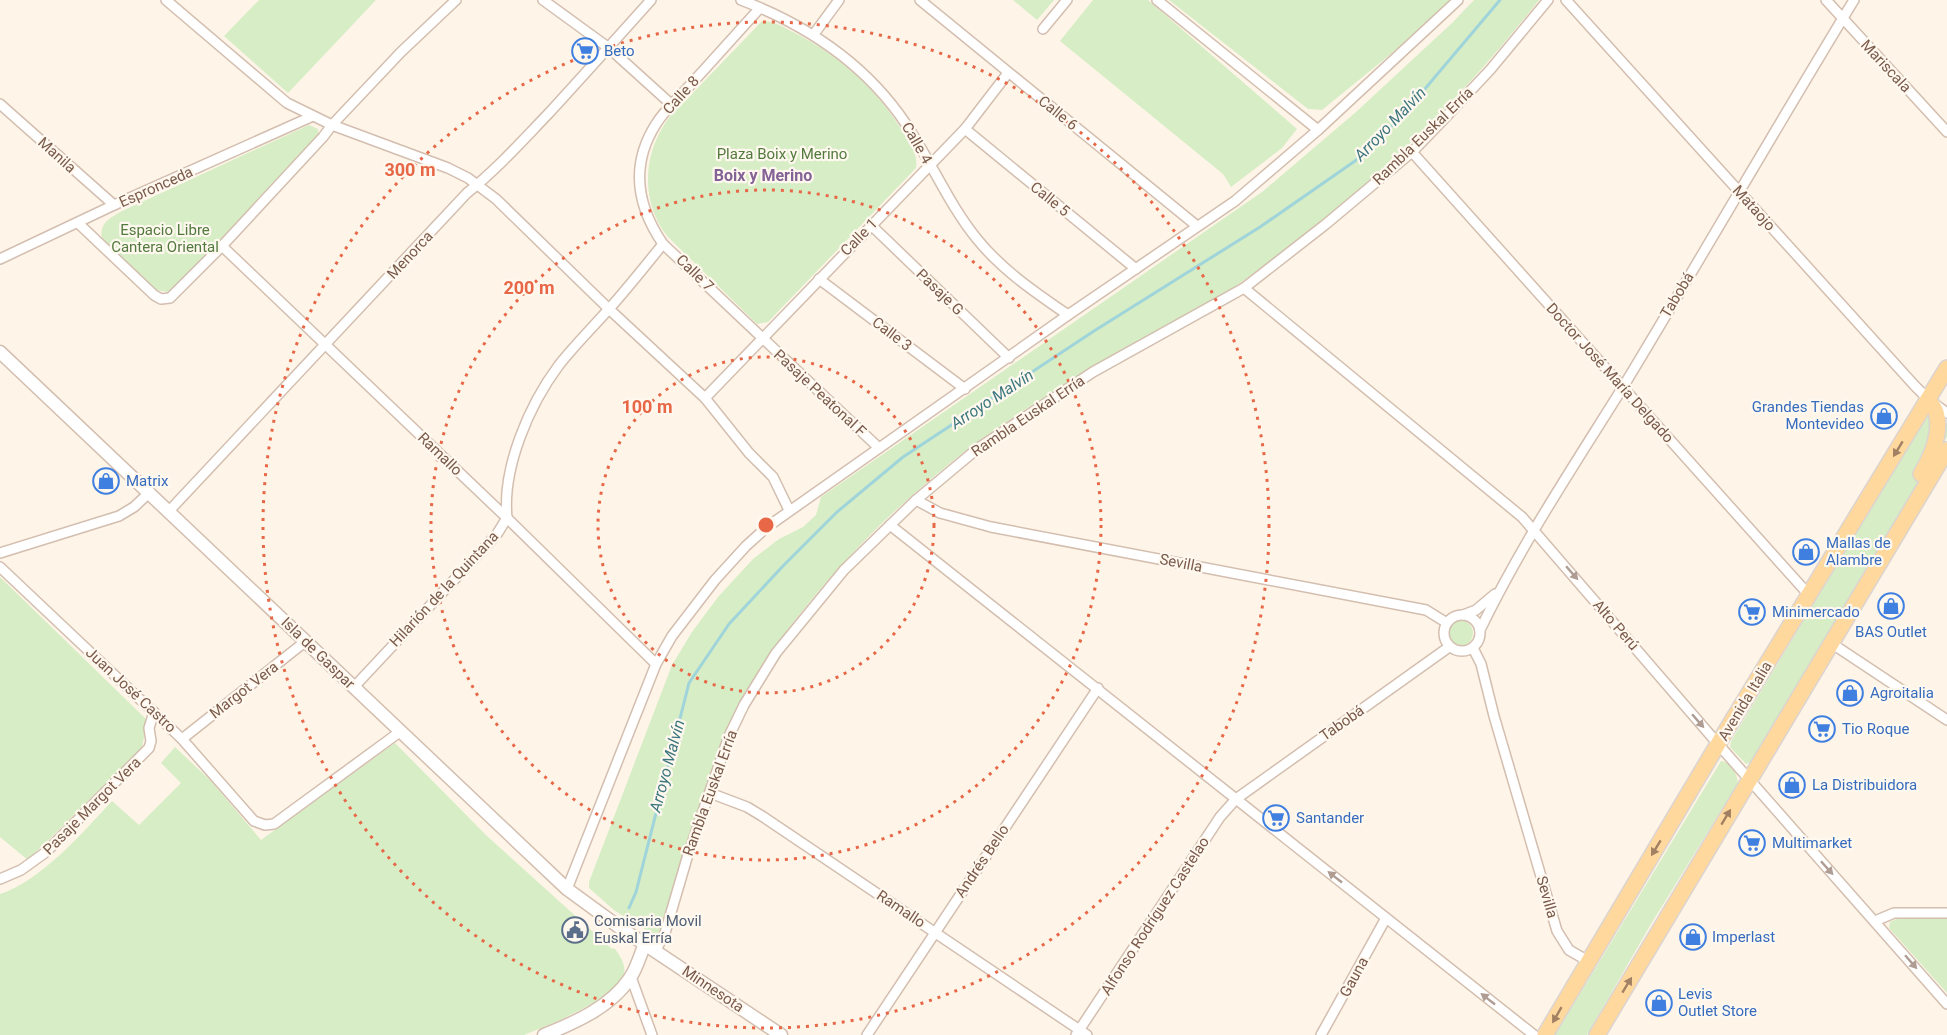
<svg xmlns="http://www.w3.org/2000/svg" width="1947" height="1035" viewBox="0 0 1947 1035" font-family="Roboto,sans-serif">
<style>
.green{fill:#d6edc5}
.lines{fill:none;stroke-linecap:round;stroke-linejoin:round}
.stream{stroke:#a0d4db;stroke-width:3}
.minor-casing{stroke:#d3beaf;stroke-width:12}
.tertiary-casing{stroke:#d3beaf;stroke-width:15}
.primary-casing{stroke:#dcd4d0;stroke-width:18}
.minor{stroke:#fff;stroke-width:9}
.tertiary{stroke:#fff;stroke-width:12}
.primary{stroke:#ffd89e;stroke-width:15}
.oneway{fill:#a28063}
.oneway2{fill:#af9c92}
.ring{fill:none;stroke:#e76747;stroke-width:3;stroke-dasharray:3 6}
.labels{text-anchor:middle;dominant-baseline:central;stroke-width:4.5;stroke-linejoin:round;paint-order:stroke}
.shop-label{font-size:15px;fill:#366cbe;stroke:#fff8ef;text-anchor:start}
.street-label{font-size:15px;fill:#7a5a4a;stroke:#fff8ef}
.park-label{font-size:15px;fill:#527a3e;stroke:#fff8ef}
.service-label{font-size:15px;fill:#4e5e75;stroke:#fff8ef;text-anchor:start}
.water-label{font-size:16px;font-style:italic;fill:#3c767f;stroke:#fff8ef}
.neighbourhood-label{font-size:16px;font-weight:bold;fill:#836296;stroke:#fff8ef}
.centre{fill:#e76747;stroke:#fff8ef;stroke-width:3}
.ring-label{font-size:18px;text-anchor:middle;font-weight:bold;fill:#e76747;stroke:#fff8ef;stroke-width:4.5;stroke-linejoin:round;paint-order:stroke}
</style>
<rect width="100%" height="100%" fill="#fef5e8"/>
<g class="green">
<path d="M259,0H376L288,93L224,36Z"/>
<path d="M1013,0H1054L1037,20Z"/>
<path d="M1093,0H1148L1297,129L1282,148L1231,187L1223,174L1060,41Z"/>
<path d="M1169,0H1450L1430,22L1322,110L1308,109Z"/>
<path d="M1474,0H1539C1467,92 1386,173 1293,243C1273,259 1252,275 1230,290C1191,315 1148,333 1108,358C1061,387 1012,416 968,449C907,496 852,549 804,609C772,648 744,689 724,736L658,934H653L615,911L589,888V882L672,665L692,632L718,597L753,559L779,539L803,527L816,515L821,497L1262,192L1356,112L1452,23Z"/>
<path d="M762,21C775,21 785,28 797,34C841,57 879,91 904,134C911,146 918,154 916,168L768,322L757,324L668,237C642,205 642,160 664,125C670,114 683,104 692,94C715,70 739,45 762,21Z"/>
<path d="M309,125L318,129L319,136L175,289L168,292L156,290L102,238C99,223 110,218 122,211Z"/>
<path d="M1931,414L1947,424V437L1900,518L1751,762L1746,764L1730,747L1731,741L1927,416Z"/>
<path d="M0,577L147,720L142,748L28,860L0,837Z"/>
<circle cx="1460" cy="633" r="13"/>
<path d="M395,743L487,836L612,949L614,948C620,955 626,965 624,974C619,997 545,1027 524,1035H0V894C41,881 82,833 112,801L139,825L181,783L161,763L175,747L210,780L261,840Z"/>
<path d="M1721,761C1731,762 1737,773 1738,783L1651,924L1587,1035H1555Z"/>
<path d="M1897,919H1947V993L1889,928L1890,922Z"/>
</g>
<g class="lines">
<path class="stream" d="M629,908L636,892L689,683L729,624L783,566L837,512L903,457L1094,331L1260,227L1355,161L1402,116L1500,0"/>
<g class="minor-casing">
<g id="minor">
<path d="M166,0L287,103L332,125L448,168L468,178L496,199L609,309L705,398L749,453L773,477L789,510"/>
<path d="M543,0L609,48L672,105"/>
<path d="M741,0C812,27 873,69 913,135C935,170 951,207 977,239C1002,270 1036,293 1068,315"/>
<path d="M920,0L1197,226"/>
<path d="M1157,0L1318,130"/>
<path d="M1566,0L1915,386L1928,399L1947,413"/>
<path d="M1826,0L1947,132"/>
<path d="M760,8C737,33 715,58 692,83C681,96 665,109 656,124C630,165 637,206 663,244L879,448"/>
<path d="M1043,29L1067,0"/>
<path d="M814,34L839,0"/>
<path d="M0,104L114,205"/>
<path d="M965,129L1136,269"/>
<path d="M1412,152L1809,595"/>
<path d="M78,223L154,295L161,299L170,298L222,246L323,137L332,125L401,52L456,0"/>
<path d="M871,225L1009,358"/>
<path d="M222,246L507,518L656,664"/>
<path d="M0,259L114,205L313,116"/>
<path d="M819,279L965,389"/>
<path d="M1244,288L1522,517L1718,744L1947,1004"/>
<path d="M705,398L965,129L1008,73"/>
<path d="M916,500L940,513L991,527L1426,610L1447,623"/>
<path d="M169,511L467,193C497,169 522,141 549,113C583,76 617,38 651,0"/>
<path d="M890,525L1534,1035"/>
<path d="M0,553L119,516L134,507L150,492"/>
<path d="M0,567L182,739L254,821L265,825L274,824L401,731"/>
<circle cx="1462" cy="633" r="18"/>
<path d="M1463,615L1476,610L1495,594"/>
<path d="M1480,630C1521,545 1573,467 1623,387C1701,258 1776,128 1854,0"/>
<path d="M1831,643L1947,720"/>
<path d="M1473,648L1481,664L1494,716L1557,931L1569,950L1588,961"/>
<path d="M354,687L497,534L507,518C502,468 529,405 559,365C574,346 591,329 608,310C627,289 645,266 663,244"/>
<path d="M182,739L306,641"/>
<path d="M710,793L747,807L762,816L1087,1035"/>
<path d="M0,879L21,870L46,852L149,748L151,741L149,728L154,712"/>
<path d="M567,889L656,664L672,636L715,580L746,546L767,527L1068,315L1235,201L1318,130L1458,0"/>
<path d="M1875,921L1894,913H1947"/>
<path d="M656,950L665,933L687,858L729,736L744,705L776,653L844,570L916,500L977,449L1093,372L1244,288L1326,224L1412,152L1442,121L1490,70L1548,0"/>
<path d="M631,977L652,1035"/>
<path d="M867,1035L1098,688"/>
<path d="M1076,1035L1220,817L1236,799L1449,647"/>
<path d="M1321,1035L1386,918"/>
</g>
</g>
<g class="tertiary-casing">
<g id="tertiary">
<path d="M0,352L567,889L619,927L781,1035"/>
<path d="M544,1035C574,1023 611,1007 630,978C637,968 640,955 645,944"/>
</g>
</g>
<g class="primary-casing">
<g id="primary">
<path d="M1921,474C1931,458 1942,432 1936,412C1935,408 1931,403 1928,399"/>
<path d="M1545,1035L1718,744L1947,368"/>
<path d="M1597,1035L1947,450"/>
</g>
</g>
<use href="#minor" class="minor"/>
<use href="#tertiary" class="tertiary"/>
<use href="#primary" class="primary"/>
</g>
<defs><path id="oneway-solid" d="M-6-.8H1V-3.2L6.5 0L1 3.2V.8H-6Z" transform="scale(1.5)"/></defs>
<g class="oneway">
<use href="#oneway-solid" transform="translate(1898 449) rotate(121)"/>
<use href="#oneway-solid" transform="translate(1726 817) rotate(-59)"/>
<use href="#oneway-solid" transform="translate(1656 848) rotate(121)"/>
<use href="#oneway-solid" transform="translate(1627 985) rotate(-59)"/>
<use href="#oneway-solid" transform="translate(1557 1015) rotate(120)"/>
</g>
<g class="oneway2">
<use href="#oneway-solid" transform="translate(1572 573) rotate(49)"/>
<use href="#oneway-solid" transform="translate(1698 721) rotate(49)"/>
<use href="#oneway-solid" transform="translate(1827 868) rotate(48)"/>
<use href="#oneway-solid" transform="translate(1335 877) rotate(-142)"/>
<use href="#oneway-solid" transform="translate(1911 962) rotate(49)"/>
<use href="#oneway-solid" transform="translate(1488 999) rotate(-142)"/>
</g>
<g class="ring">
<circle cx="766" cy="525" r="168"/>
<circle cx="766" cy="525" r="335"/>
<circle cx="766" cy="525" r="503"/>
</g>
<defs>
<g id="supermarket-ring" transform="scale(1.35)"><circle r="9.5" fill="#fff8ef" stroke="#3f7fe0" stroke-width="1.5"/><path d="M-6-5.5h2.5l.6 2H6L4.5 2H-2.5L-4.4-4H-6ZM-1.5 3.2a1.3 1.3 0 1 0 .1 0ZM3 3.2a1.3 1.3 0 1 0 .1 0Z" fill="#3f7fe0"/></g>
<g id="shop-ring" transform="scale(1.35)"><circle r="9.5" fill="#fff8ef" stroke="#3f7fe0" stroke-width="1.5"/><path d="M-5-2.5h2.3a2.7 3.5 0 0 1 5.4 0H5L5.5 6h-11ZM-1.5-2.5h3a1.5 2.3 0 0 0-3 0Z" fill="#3f7fe0"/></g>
<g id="civic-ring" transform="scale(1.35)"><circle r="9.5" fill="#fff8ef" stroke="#5c6f8a" stroke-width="1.5"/><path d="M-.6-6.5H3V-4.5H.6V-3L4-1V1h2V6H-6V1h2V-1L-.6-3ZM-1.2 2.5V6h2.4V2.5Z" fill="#5c6f8a"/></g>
</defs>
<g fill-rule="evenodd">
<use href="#supermarket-ring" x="585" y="51"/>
<use href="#shop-ring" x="1884" y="416"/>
<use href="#shop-ring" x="106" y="481"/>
<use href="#shop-ring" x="1806" y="552"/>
<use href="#shop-ring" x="1891" y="606"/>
<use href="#supermarket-ring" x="1752" y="612"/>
<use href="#shop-ring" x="1850" y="693"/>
<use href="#supermarket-ring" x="1822" y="729"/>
<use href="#shop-ring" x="1792" y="785"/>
<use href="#supermarket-ring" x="1276" y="818"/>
<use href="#supermarket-ring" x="1752" y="843"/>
<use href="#civic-ring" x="575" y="930"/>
<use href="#shop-ring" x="1693" y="937"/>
<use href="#shop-ring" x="1659" y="1003"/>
</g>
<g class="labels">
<g class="shop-label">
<text x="604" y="51">Beto</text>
<text x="1864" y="407" text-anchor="end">Grandes Tiendas<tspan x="1864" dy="17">Montevideo</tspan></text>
<text x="126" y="481">Matrix</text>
<text x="1826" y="543">Mallas de<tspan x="1826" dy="17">Alambre</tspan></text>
<text x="1772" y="612">Minimercado</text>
<text x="1891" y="632" text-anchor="middle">BAS Outlet</text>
<text x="1870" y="693">Agroitalia</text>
<text x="1842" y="729">Tio Roque</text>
<text x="1812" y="785">La Distribuidora</text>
<text x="1296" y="818">Santander</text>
<text x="1772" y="843">Multimarket</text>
<text x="1712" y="937">Imperlast</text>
<text x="1678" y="994">Levis<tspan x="1678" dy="17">Outlet Store</tspan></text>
</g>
<g class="street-label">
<text transform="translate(1886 66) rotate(47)">Mariscala</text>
<text transform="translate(681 95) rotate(-48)">Calle 8</text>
<text transform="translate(1058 113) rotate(39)">Calle 6</text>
<text transform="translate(1423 136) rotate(-44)">Rambla Euskal Erría</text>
<text transform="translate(917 143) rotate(60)">Calle 4</text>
<text transform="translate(57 155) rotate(42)">Manila</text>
<text transform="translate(156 187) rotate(-24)">Espronceda</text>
<text transform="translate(1050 199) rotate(39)">Calle 5</text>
<text transform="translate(1754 208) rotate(48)">Mataojo</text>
<text transform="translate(859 237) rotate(-46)">Calle 1</text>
<text transform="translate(410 255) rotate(-47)">Menorca</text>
<text transform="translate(695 273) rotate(44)">Calle 7</text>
<text transform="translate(940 292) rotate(44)">Pasaje G</text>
<text transform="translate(1677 295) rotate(-59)">Tabobá</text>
<text transform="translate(892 334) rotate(37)">Calle 3</text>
<text transform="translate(1610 373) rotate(48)">Doctor José María Delgado</text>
<text transform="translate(820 393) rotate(43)">Pasaje Peatonal F</text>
<text transform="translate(1028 416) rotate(-34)">Rambla Euskal Erría</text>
<text transform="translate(440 454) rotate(44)">Ramallo</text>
<text transform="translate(1181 563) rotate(11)">Sevilla</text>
<text transform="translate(444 589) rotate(-47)">Hilarión de la Quintana</text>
<text transform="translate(1616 625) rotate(49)">Alto Perú</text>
<text transform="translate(318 653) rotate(44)">Isla de Gaspar</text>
<text transform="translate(131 690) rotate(43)">Juan José Castro</text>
<text transform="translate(244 690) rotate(-38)">Margot Vera</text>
<text transform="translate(1745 701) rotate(-59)">Avenida Italia</text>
<text transform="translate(1342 723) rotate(-35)">Tabobá</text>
<text transform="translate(710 793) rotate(-70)">Rambla Euskal Erría</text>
<text transform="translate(92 806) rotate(-45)">Pasaje Margot Vera</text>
<text transform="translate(982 861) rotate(-56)">Andrés Bello</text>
<text transform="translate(1547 897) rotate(74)">Sevilla</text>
<text transform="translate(901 909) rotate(34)">Ramallo</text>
<text transform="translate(1155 916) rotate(-57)">Alfonso Rodríguez Castelao</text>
<text transform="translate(1354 977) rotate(-61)">Gauna</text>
<text transform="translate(713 989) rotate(34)">Minnesota</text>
</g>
<g class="park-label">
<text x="782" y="154">Plaza Boix y Merino</text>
<text x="165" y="230">Espacio Libre<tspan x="165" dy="17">Cantera Oriental</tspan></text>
</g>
<g class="service-label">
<text x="594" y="921">Comisaria Movil<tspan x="594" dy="17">Euskal Erría</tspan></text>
</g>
<g class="water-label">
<text transform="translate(1390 124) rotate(-46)">Arroyo Malvín</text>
<text transform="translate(992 399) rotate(-33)">Arroyo Malvín</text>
<text transform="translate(667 766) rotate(-75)">Arroyo Malvín</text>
</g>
<g class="neighbourhood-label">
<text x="763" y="175">Boix y Merino</text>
</g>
</g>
<circle cx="766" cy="525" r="9" class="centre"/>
<g class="ring-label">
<text x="410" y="176">300 m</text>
<text x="529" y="294">200 m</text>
<text x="647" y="413">100 m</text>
</g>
</svg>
